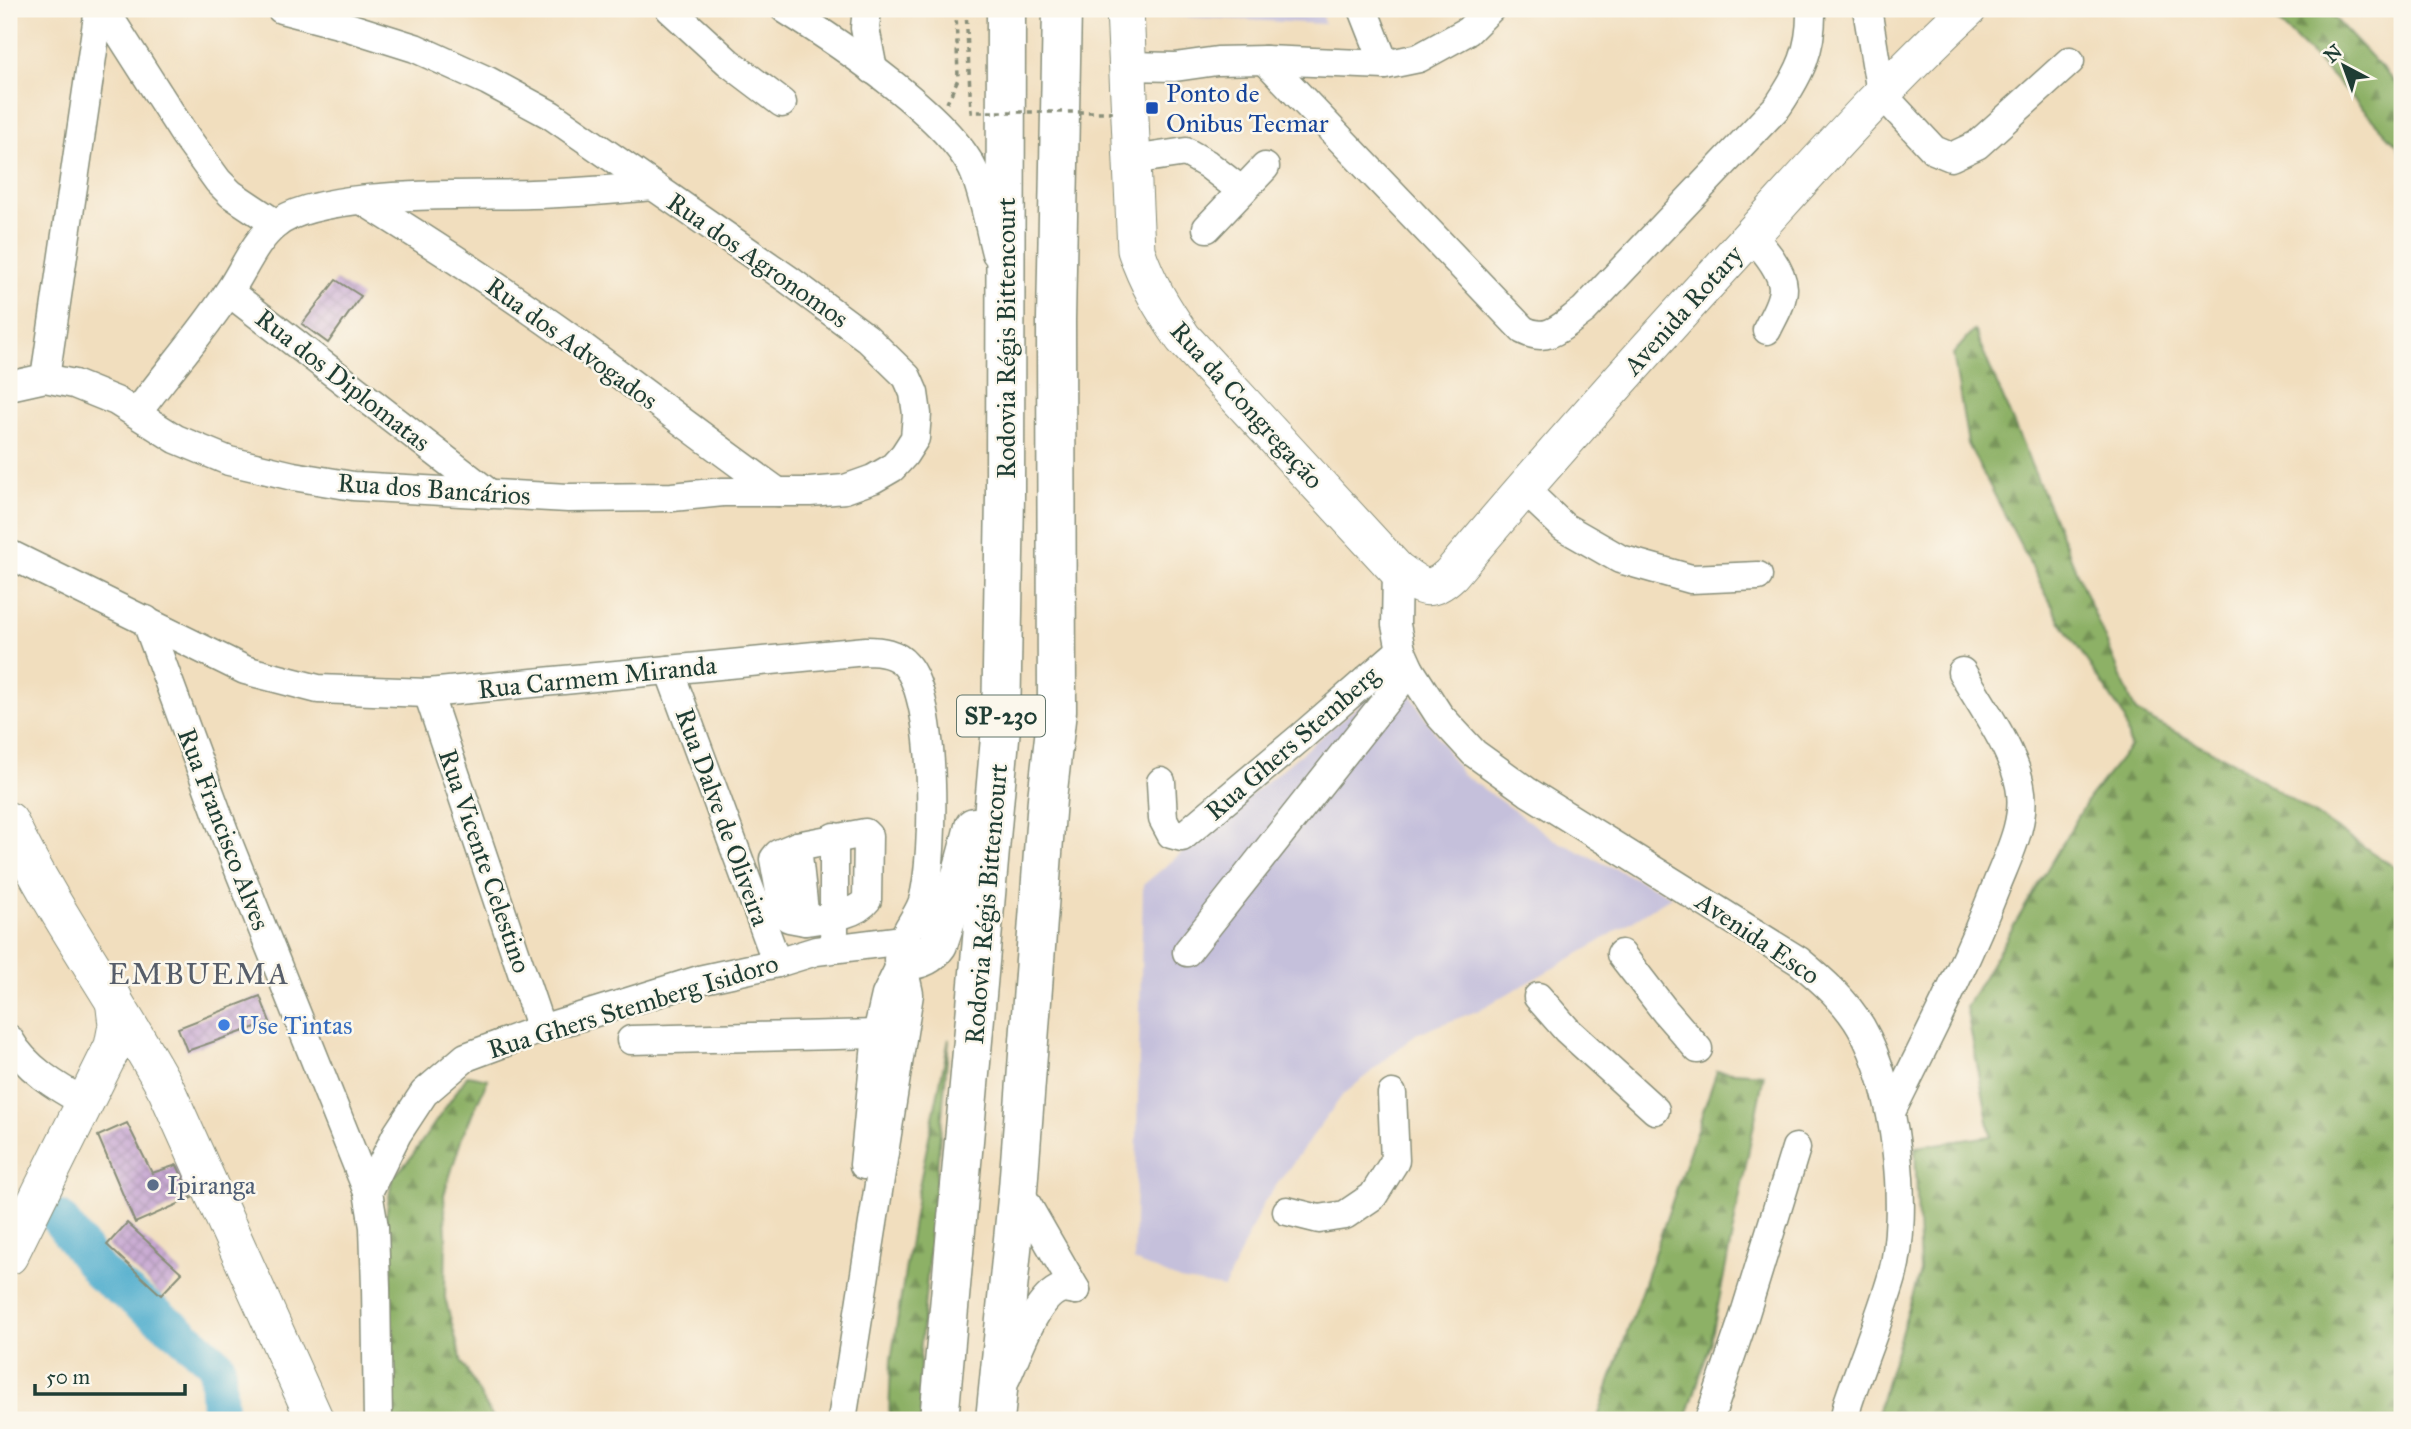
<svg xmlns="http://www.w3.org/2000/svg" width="2411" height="1429" viewBox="0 0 2411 1429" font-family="'IM FELL Great Primer',serif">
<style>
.industrial{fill:#c5c0db}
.forest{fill:url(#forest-firs);stroke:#56774d;stroke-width:2}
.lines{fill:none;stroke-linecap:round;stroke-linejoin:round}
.river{stroke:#4fadcd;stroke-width:37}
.building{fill:url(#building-cross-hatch)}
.minor-casing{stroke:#888e79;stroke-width:31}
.major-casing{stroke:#888e79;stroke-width:39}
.highway-casing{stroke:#888e79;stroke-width:41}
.path{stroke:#888e79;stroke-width:3.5;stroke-dasharray:5 5;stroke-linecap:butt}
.minor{stroke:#fff;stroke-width:28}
.major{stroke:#fff;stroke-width:37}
.highway{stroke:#fff;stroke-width:38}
.path-bridge{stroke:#888e79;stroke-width:3.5;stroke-dasharray:5 5;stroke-linecap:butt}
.transit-dot{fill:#1a4fb4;stroke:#fbf7ec;stroke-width:2.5}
.shop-dot{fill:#3f7fe0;stroke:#fbf7ec;stroke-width:2.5}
.service-dot{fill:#5c6f8a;stroke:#fbf7ec;stroke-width:2.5}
.labels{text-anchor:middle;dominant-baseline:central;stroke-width:5;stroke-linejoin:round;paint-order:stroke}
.shield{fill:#fbf7ec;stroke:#61756b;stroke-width:2}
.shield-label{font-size:24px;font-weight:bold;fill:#1f3d34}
.transit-label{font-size:26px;fill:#164399;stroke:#fbf7ec;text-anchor:start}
.street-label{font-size:26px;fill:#1f3d34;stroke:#fbf7ec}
.shop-label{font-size:26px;fill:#366cbe;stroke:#fbf7ec;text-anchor:start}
.service-label{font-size:26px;fill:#4e5e75;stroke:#fbf7ec;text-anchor:start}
.quarter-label{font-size:30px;letter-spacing:2px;fill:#575e6a;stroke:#fbf7ec}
</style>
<defs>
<pattern id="forest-firs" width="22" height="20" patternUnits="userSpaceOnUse" patternTransform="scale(1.75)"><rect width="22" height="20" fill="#8db166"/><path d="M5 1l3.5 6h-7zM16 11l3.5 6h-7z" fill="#739155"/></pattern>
<pattern id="building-cross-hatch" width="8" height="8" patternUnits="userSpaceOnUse" patternTransform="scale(1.75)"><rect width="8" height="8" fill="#bf9bce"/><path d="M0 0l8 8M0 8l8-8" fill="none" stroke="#9b80a8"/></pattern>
</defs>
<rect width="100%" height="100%" fill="#fbf7ec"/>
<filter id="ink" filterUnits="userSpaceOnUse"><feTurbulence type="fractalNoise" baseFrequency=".0143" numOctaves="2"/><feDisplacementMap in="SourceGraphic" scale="14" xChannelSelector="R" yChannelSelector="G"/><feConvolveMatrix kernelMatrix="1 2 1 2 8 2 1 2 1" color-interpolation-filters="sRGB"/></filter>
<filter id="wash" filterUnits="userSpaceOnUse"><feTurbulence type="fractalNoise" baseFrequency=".00686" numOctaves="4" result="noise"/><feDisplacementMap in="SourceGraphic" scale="28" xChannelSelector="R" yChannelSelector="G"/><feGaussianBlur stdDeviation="1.57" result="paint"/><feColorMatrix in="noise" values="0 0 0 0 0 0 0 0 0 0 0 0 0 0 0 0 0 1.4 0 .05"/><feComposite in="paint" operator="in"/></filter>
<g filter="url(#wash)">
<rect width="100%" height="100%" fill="#f1debe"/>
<g class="industrial">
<path d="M1145,9H1321L1324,24L1145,15Z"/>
<path d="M1386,683L1407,689L1461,773L1555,840L1672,896L1589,948L1477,1011L1416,1034L1342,1096L1264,1202L1224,1288L1180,1280L1134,1261L1143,885Z"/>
</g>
<g class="forest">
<path d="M2270,9H2326L2402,90V158L2398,146L2317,60L2268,12Z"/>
<path d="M1974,330L2136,712L2239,765L2402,872V1420H1875L1920,1271L1915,1147L1991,1136L1966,1007L2089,798L2130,747L2124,717L2059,619L1968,444L1953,354Z"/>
<path d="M949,1039L920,1353L921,1420H889L891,1360L917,1196Z"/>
<path d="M1717,1071L1764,1074L1711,1341L1686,1420H1597Z"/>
<path d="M468,1075L488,1079L462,1137L444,1195L446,1234L445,1298L462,1362L494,1420H372L363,1363L392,1178L409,1160Z"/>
</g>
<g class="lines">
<path class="river" d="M59,1219L101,1274L178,1331L217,1365L220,1420"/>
</g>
<g id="blocks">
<g class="building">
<path d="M336,280L361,296L328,343L302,324Z"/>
<path d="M260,996L270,1022L187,1051L178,1028Z"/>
<path d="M127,1123L152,1173L177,1165L192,1198L135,1223L98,1136Z"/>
<path d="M127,1223L182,1273L161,1295L107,1245Z"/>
</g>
</g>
</g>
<g filter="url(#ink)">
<use href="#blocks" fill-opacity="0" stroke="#888e79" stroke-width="2"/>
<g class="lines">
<g class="minor-casing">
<g id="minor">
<path d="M104,9L184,134L218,181L231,194L276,224"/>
<path d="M670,9L728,62L782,103"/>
<path d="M785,9C836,41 953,119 975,174C985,199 989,227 996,253"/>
<path d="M867,9L865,28L873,70"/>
<path d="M1363,9L1385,65"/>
<path d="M1867,9L1881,93L1934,150L1951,157L1977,145L2070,61"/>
<path d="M1265,60L1523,330C1549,344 1563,325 1584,310L1778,106C1800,73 1812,50 1811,9"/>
<path d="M1128,66L1175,67L1217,61L1265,60L1385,65L1419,58L1468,31L1490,9"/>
<path d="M1132,160L1186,152L1207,164L1242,191"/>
<path d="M362,200C436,246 510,294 580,345C646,394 711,444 778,492"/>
<path d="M1207,228L1265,167"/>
<path d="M1751,235C1763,248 1782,269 1783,288C1783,302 1773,317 1767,330"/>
<path d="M229,292L490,494"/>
<path d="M45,378L99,9"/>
<path d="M9,386L45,378L74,384L116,401L176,439L229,461L293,476L353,486L568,498L672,497L723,492H810L845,489L873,479L892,468L904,455L915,438L917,414L914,393L907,377L867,338L789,280L551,115L488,81L415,48L342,25L281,9"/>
<path d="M137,413C167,372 202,333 230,290C244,269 255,241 275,225C317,189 473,196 531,194C572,193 612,190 653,186"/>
<path d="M1523,488L1564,527L1620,559L1691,579L1758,576"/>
<path d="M9,554L245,670L318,689L428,693L866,651C881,651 896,653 906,665C937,701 935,850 924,897C921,913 907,926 903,941C899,957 906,978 909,994L842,1420"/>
<path d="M1397,570L1396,625L1401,650L1410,670L1439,715L1474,753L1528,792L1799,961C1823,981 1845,1000 1861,1027C1896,1087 1910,1210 1892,1277C1880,1319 1862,1361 1848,1403L1844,1420"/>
<path d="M146,620L229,845L368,1192"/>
<path d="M669,670L777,963"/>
<path d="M428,693L541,1029"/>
<path d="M1161,782L1163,819L1171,834L1182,837L1301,737L1401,650"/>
<path d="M865,833L868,836L867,900C855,916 824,918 805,921L797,846Z"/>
<path d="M834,837V932"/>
<path d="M797,846L778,854L774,859L784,913L789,918L805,921"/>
<path d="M1187,952L1410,670"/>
<path d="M1621,954L1665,1011L1698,1049"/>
<path d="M1538,997L1567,1030L1655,1110"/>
<path d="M9,1039C25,1068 58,1088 86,1103"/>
<path d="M631,1040L877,1034"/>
<path d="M1891,1112C1928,1037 1967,962 1997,884C2009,854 2027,819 2020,786C2013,749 1981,705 1962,672"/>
<path d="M864,1165L877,1034L886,995L903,960"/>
<path d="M1018,1189L1076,1290"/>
<path d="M1287,1211L1319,1219L1345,1215L1373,1196L1395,1161L1392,1094"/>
<path d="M1006,1378C1017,1355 1035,1298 1060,1289C1064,1287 1070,1289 1076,1290"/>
<path d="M378,1420L376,1287L374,1227L368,1192L397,1134L424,1093L466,1057L541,1029L699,980L777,963L816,951L903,940"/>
<path d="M1709,1420L1743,1320L1796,1148"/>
</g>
</g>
<g class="major-casing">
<g id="major">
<path d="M1125,9L1136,250C1147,283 1163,309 1183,338L1397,570C1420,586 1428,596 1451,574C1546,461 1645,351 1745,242C1818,162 1889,82 1968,9"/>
<path d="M9,821C54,914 116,998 166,1089L315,1420"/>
<path d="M9,1256L113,1046L117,1025L114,999"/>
</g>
</g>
<g class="highway-casing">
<g id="highway">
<path d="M903,960C918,961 929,957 938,944L962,872L974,827"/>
<path d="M939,1420L1001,727L1005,496L1006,9"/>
<path d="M995,1420L1018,1189L1047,799L1057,711L1056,320L1062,9"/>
</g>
</g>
<path class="path" d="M947,103L958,79L956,9"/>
<use href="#minor" class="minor"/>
<use href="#major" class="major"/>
<use href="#highway" class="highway"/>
<path class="path-bridge" d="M966,9L971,112H1113"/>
</g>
</g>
<rect class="transit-dot" x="1145" y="101" width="14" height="14" rx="3.5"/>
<circle class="shop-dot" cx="224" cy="1025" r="7"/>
<circle class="service-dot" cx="153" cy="1185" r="7"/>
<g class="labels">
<rect class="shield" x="957" y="695.5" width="88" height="41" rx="5"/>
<g class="shield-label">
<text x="1001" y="716">SP-230</text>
</g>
<g class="transit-label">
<text x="1166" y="93">Ponto de<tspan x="1166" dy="30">Onibus Tecmar</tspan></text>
</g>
<g class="street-label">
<text transform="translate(758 260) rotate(35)">Rua dos Agronomos</text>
<text transform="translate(1683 310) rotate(-48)">Avenida Rotary</text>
<text transform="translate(1006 338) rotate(-90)">Rodovia Régis Bittencourt</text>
<text transform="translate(572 343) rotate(36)">Rua dos Advogados</text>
<text transform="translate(343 380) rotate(38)">Rua dos Diplomatas</text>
<text transform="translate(1247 405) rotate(48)">Rua da Congregação</text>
<text transform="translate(434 489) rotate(4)">Rua dos Bancários</text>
<text transform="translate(597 677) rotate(-6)">Rua Carmem Miranda</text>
<text transform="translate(1292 743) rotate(-41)">Rua Ghers Stemberg</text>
<text transform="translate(723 817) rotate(70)">Rua Dalve de Oliveira</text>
<text transform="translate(224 829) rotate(69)">Rua Francisco Alves</text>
<text transform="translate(485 861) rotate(71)">Rua Vicente Celestino</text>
<text transform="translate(986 904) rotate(-85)">Rodovia Régis Bittencourt</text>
<text transform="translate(1758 938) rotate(34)">Avenida Esco</text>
<text transform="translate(633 1006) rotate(-17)">Rua Ghers Stemberg Isidoro</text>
</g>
<g class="shop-label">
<text x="238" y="1025">Use Tintas</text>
</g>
<g class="service-label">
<text x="167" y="1185">Ipiranga</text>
</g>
<g class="quarter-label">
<text x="199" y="974">EMBUEMA</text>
</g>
</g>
<rect width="2411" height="1429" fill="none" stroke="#fbf7ec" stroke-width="35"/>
<g transform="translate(2344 66) rotate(319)" stroke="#fbf7ec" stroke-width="5" paint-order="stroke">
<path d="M0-5L12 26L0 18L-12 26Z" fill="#1f3d34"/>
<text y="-10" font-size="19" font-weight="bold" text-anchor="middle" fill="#1f3d34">N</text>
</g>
<path d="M35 1384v10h150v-10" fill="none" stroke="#1f3d34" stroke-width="3.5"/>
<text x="46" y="1384" font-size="21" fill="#1f3d34" stroke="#fbf7ec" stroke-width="5" paint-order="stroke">50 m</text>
</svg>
